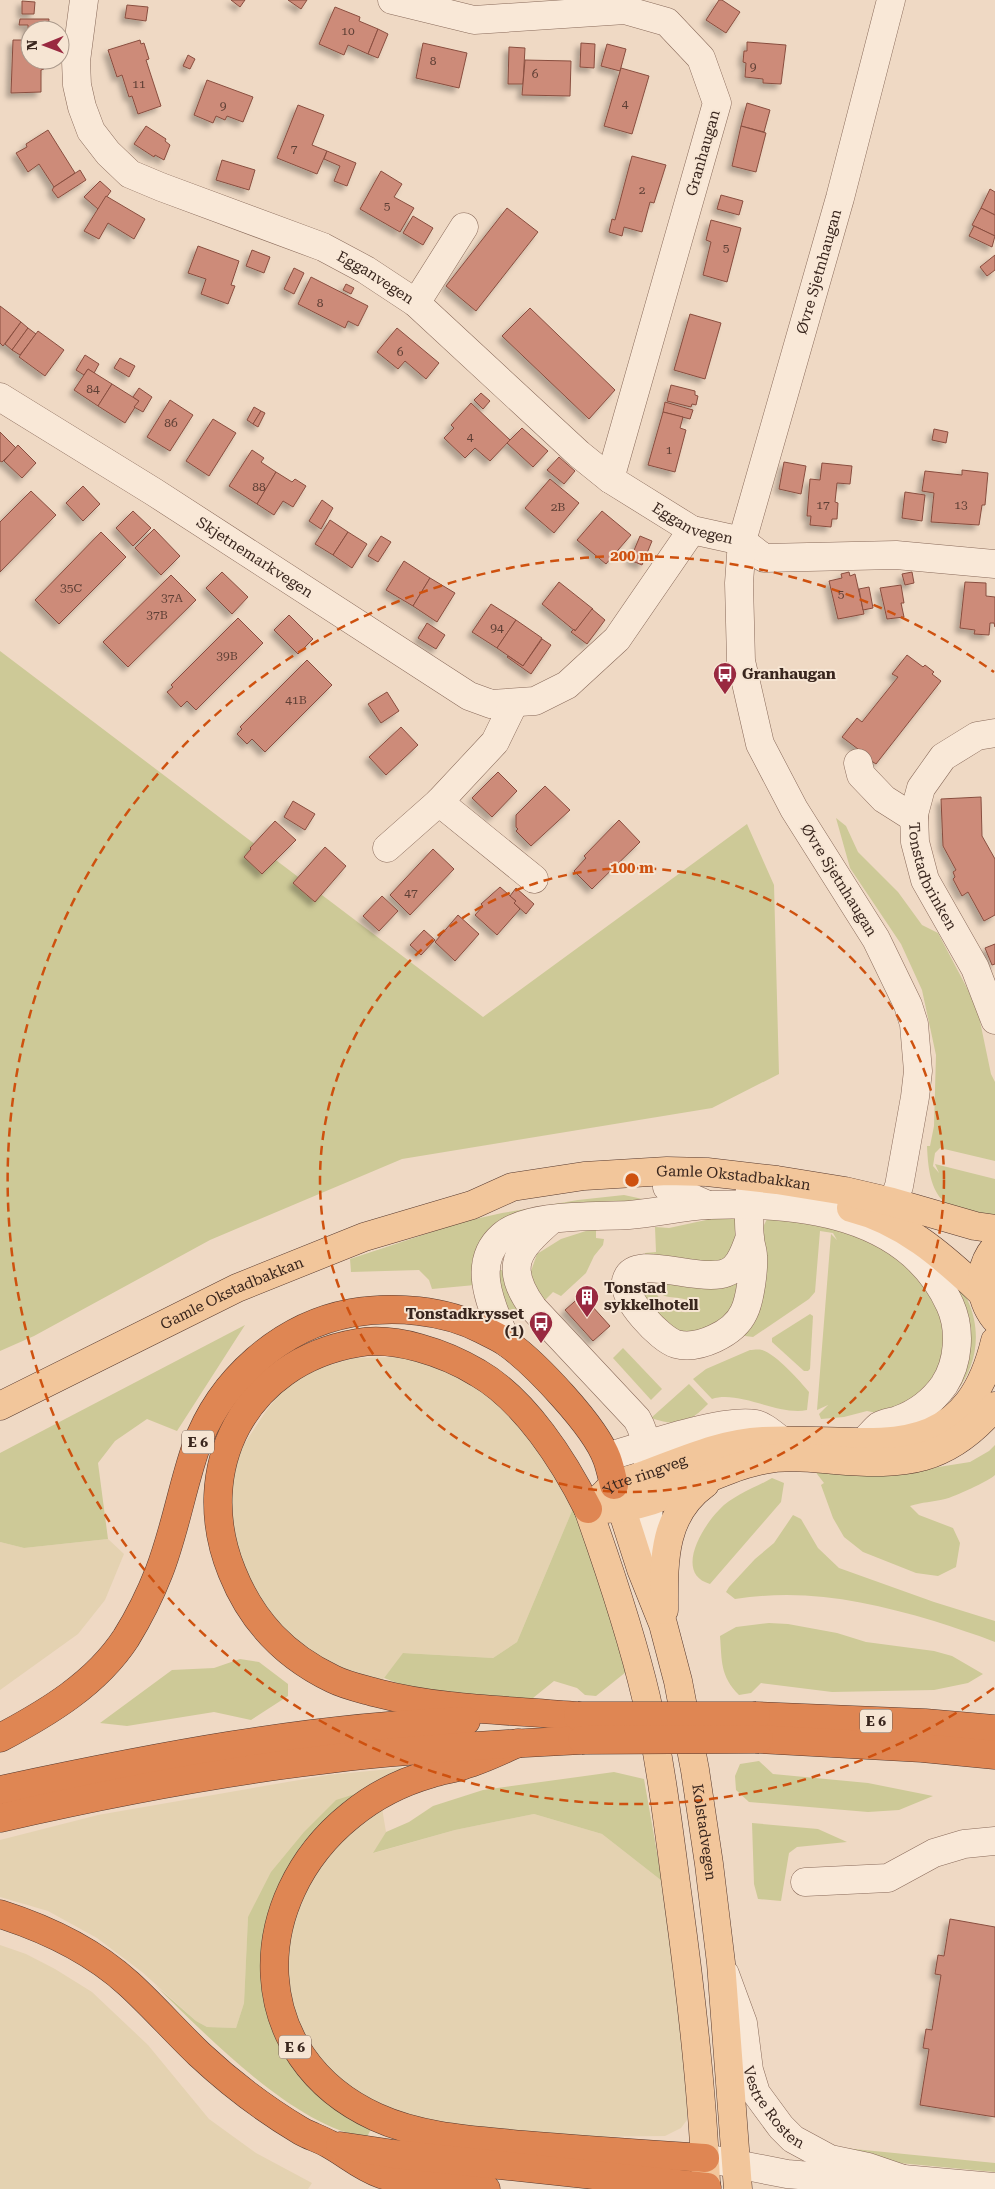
<svg xmlns="http://www.w3.org/2000/svg" width="995" height="2189" viewBox="0 0 995 2189" font-family="'Roboto Serif',serif">
<style>
.farmland{fill:#e4d2b1}
.green{fill:#cdc997}
.building{fill:#cd8b79;stroke:#894e3f;filter:url(#shadow)}
.lines{fill:none;stroke-linecap:round;stroke-linejoin:round}
.minor-casing{stroke:#896a5a;stroke-width:29}
.major-casing{stroke:#57392e;stroke-width:29}
.highway-casing{stroke:#57392e;stroke-width:29}
.minor{stroke:#f9e8d7;stroke-width:28}
.major{stroke:#f2c69b;stroke-width:28}
.highway{stroke:#df8653;stroke-width:28}
.highway-bridge-casing{stroke:#57392e;stroke-width:29;stroke-linecap:butt}
.highway-bridge{stroke:#df8653;stroke-width:28}
.ring{fill:none;stroke:#ce510f;stroke-width:2.5;stroke-dasharray:9 6}
.labels{text-anchor:middle;dominant-baseline:central;stroke-width:4;stroke-linejoin:round;paint-order:stroke}
.number-label{font-size:12px;fill:#5e3f35}
.shield{fill:#f6e5d3;stroke:#725f54;stroke-width:1}
.shield-label{font-size:14px;font-weight:bold;fill:#39261e}
.street-label{font-size:15px;fill:#39261e;stroke:#f6e5d3}
.poi-label{font-size:15px;font-weight:bold;fill:#39261e;stroke:#f6e5d3;text-anchor:start}
.centre{fill:#ce510f;stroke:#f6e5d3;stroke-width:2.5}
.ring-label{font-size:15px;text-anchor:middle;font-weight:bold;fill:#ce510f;stroke:#f6e5d3;stroke-width:4;stroke-linejoin:round;paint-order:stroke}
</style>
<defs>
<filter id="shadow"><feDropShadow dx="-4.5" dy="4.5" stdDeviation="2.5" flood-color="#0004"/></filter>
</defs>
<rect width="100%" height="100%" fill="#efd9c4"/>
<g class="farmland">
<path d="M406,1357L453,1372L486,1391L529,1432L574,1506L517,1642L493,1658L404,1653L379,1684L323,1660L295,1641L272,1619L243,1572L232,1533L231,1491L239,1452L266,1411L285,1387L317,1369L354,1358Z"/>
<path d="M108,1539L124,1554L105,1600L78,1634L0,1690V1542L24,1548Z"/>
<path d="M410,1767L248,1917L244,2003L236,2028L207,2027L196,2021L142,1972L97,1938L48,1911L0,1897V1840L98,1815L328,1775Z"/>
<path d="M382,1808L386,1832L374,1853L455,1830L534,1814L602,1834L662,1881L689,2091L687,2120L681,2128L665,2136L573,2137L457,2126L413,2117L376,2102L340,2081L313,2053L298,2028L288,1993L290,1927L302,1894L321,1864L350,1834Z"/>
<path d="M0,1945L26,1954L55,1969L92,1992L148,2045L209,2119L256,2153L312,2183L308,2189H0Z"/>
</g>
<g class="green">
<path d="M0,651L483,1017L747,824L774,885L779,1074L712,1108L402,1159L210,1240L34,1336L0,1351Z"/>
<path d="M836,818L846,826L858,852L898,892L922,925L938,933L977,1007L991,1074L995,1082V1161L940,1148L935,1153L933,1166L939,1173L935,1164L995,1179V1216C982,1213 966,1212 953,1207C930,1198 928,1167 927,1146H930L934,1126L936,1055L922,990L901,944L850,868Z"/>
<path d="M624,1195L652,1201L526,1215L475,1285L432,1289L429,1280L419,1270L351,1272L350,1259L462,1222L502,1213L578,1200Z"/>
<path d="M720,1217H736L738,1243L724,1265L646,1259L645,1253L656,1252L655,1227L669,1228Z"/>
<path d="M768,1217L844,1229L888,1247L931,1290L941,1307L945,1333L941,1367L928,1389L911,1404L882,1414L867,1411L844,1417L821,1419L819,1414L828,1405L817,1410L831,1234L837,1240L833,1233L820,1231L815,1292L809,1299L753,1337L745,1336L741,1333L764,1225Z"/>
<path d="M589,1230H596V1238L604,1239L603,1245L594,1256L586,1273L561,1296L553,1292L541,1304L530,1274L537,1254L561,1239Z"/>
<path d="M927,1256C938,1266 952,1276 962,1287C965,1291 966,1297 968,1301C982,1332 977,1366 956,1392H954L956,1379Z"/>
<path d="M496,1270H503C505,1286 513,1295 523,1307L513,1316L498,1298Z"/>
<path d="M745,1271C743,1280 740,1302 735,1308C721,1326 686,1341 667,1325C656,1316 648,1302 640,1291L642,1283L653,1286C657,1302 679,1318 695,1310V1304C679,1292 662,1304 656,1286L662,1284L666,1278Z"/>
<path d="M810,1314L813,1316L810,1369L808,1371H804L772,1342V1338Z"/>
<path d="M245,1325L177,1431L147,1419L115,1441L98,1463L108,1539L24,1548L0,1542V1453Z"/>
<path d="M623,1348L662,1389L651,1400L613,1358Z"/>
<path d="M750,1350C753,1350 758,1349 762,1350C776,1354 800,1381 809,1392L807,1410C779,1416 739,1390 712,1399L693,1379L706,1369Z"/>
<path d="M689,1384L708,1404C688,1424 677,1427 651,1418Z"/>
<path d="M995,1445V1475C989,1481 954,1497 945,1499C933,1502 922,1502 910,1506L919,1515L953,1528L960,1543L956,1567L938,1576L916,1573L863,1552L844,1537L833,1518L821,1485L824,1483L814,1470L907,1472L970,1462L989,1451Z"/>
<path d="M772,1478L784,1483L781,1502L710,1584C674,1574 702,1527 719,1510C733,1495 755,1488 772,1478Z"/>
<path d="M574,1506L623,1656L626,1672L596,1696L585,1695L577,1688L554,1681L533,1698L514,1699L418,1691L384,1678L403,1653L493,1658L517,1642Z"/>
<path d="M793,1515L801,1519L818,1548L839,1568L934,1602L995,1621V1642C975,1634 955,1628 934,1621C867,1601 805,1588 735,1599L726,1592L729,1587L755,1559L774,1543Z"/>
<path d="M769,1623L788,1624L837,1633L866,1642L934,1651L952,1656L983,1674L968,1683L934,1690L832,1692L761,1683L751,1693L739,1695C720,1676 722,1661 720,1636L736,1627Z"/>
<path d="M240,1659L259,1662L288,1684V1696L251,1720L214,1712L127,1726L100,1723L172,1670L214,1668Z"/>
<path d="M759,1761L773,1774L868,1783L933,1796L899,1810L868,1812L749,1802L736,1790L735,1776L740,1764Z"/>
<path d="M614,1772L644,1779L662,1881L602,1834L534,1814L455,1830L373,1853L386,1832L409,1822L433,1806L483,1790Z"/>
<path d="M371,1789L310,1838L267,2000L371,2129L367,2137C296,2129 205,2034 155,1985L196,2021L207,2027L236,2028L244,2003L248,1917L271,1872L304,1832L336,1800Z"/>
<path d="M752,1823L818,1829L847,1842L797,1847L789,1853L781,1901L758,1899L754,1884Z"/>
<path d="M844,2148L995,2163V2172L867,2160Z"/>
</g>
<g class="building">
<path d="M231,0H245L240,7Z"/>
<path d="M288,0H307L301,9Z"/>
<path d="M719,0H722L740,12L726,33L706,20Z"/>
<path d="M22,1L35,2L34,14H22Z"/>
<path d="M127,5L148,7L146,21L125,18Z"/>
<path d="M335,7L360,17L359,21L378,29L368,54L348,45L344,55L319,44Z"/>
<path d="M20,19H49L48,29L28,28V25H19Z"/>
<path d="M28,28L48,29V30H30V35H27Z"/>
<path d="M378,29L388,34L378,58L368,54Z"/>
<path d="M13,40H30V60H44V69L41,70V92L11,93Z"/>
<path d="M140,40L141,44L144,43L149,59L146,60L161,106L138,114L132,96L129,97L122,75L117,77L108,50Z"/>
<path d="M747,42L786,45L781,84L763,83V79L745,77L746,63L743,62L744,51H747Z"/>
<path d="M423,43L467,53L459,88L416,78Z"/>
<path d="M581,43L595,44L594,68L580,67Z"/>
<path d="M607,44L626,49L620,71L601,66Z"/>
<path d="M509,47L525,48L523,84H508Z"/>
<path d="M188,55L195,59L190,69L183,66Z"/>
<path d="M525,60L571,61L570,96L522,95Z"/>
<path d="M621,68L649,76L632,134L604,126Z"/>
<path d="M207,80L253,97L243,122L227,116L225,120L216,116L213,123L194,115Z"/>
<path d="M747,103L770,110L764,132L741,126Z"/>
<path d="M298,105L324,115L312,145L327,151L317,174L277,158Z"/>
<path d="M146,126L166,139L165,141L170,145L164,160L155,155L154,157L134,144Z"/>
<path d="M741,126L766,133L756,172L732,166Z"/>
<path d="M48,130L75,173L54,187L39,164L28,172L16,153L27,147L26,144Z"/>
<path d="M327,151L356,163L347,186L334,181L340,166L324,159Z"/>
<path d="M632,156L666,165L654,203L650,202L642,232L624,227L622,236L609,232L612,219L615,220Z"/>
<path d="M222,160L255,170L249,190L216,180Z"/>
<path d="M80,170L86,180L58,198L52,190L54,187Z"/>
<path d="M381,171L402,184L394,197L414,208L400,232L360,209Z"/>
<path d="M100,181L111,191L98,209L84,197Z"/>
<path d="M990,189L995,192V215L981,208Z"/>
<path d="M721,195L743,201L739,215L717,209Z"/>
<path d="M106,196L145,219L134,239L108,223L99,239L84,231Z"/>
<path d="M507,208L538,232L476,311L446,286Z"/>
<path d="M981,208L995,215V236L972,225Z"/>
<path d="M413,216L433,228L423,245L403,233Z"/>
<path d="M711,220L741,228L727,282L703,275L711,242L706,240Z"/>
<path d="M974,226L995,236L992,247L969,236Z"/>
<path d="M198,246L239,261L231,285L235,286L228,304L201,294L206,279L188,273Z"/>
<path d="M252,250L270,257L264,273L246,266Z"/>
<path d="M995,255V270L987,276L980,267Z"/>
<path d="M294,268L304,273L294,294L284,289Z"/>
<path d="M311,277L368,306L358,326L348,321L345,328L298,304Z"/>
<path d="M346,284L354,288L351,294L343,290Z"/>
<path d="M0,306L21,322L3,346L0,343Z"/>
<path d="M530,308L615,390L589,419L502,336Z"/>
<path d="M690,314L721,323L705,379L674,370Z"/>
<path d="M21,322L28,328L12,350L5,344Z"/>
<path d="M28,328L36,334L20,355L12,350Z"/>
<path d="M397,328L439,363L426,379L405,361L398,369L377,352Z"/>
<path d="M38,331L64,350L45,376L19,357Z"/>
<path d="M85,355L99,364L94,373L88,369L84,375L76,370Z"/>
<path d="M120,358L135,366L129,377L114,368Z"/>
<path d="M88,369L112,384L98,406L74,390Z"/>
<path d="M112,384L139,401L125,423L98,406Z"/>
<path d="M671,385L695,391V395L698,396L696,405L692,404L691,407L667,401Z"/>
<path d="M139,388L152,397L143,412L134,407L139,401L133,397Z"/>
<path d="M481,393L490,401L483,409L474,400Z"/>
<path d="M170,400L193,415L170,451L147,437Z"/>
<path d="M665,402L693,410L690,419L663,412Z"/>
<path d="M471,403L510,440L490,461L475,448L465,458L444,438L454,428L451,425Z"/>
<path d="M254,407L261,411L253,424L247,420Z"/>
<path d="M261,411L265,413L258,427L253,424Z"/>
<path d="M663,412L683,417L680,428L686,430L675,472L648,465Z"/>
<path d="M213,419L236,433L209,476L186,461Z"/>
<path d="M522,428L548,451L533,467L507,443Z"/>
<path d="M934,429L948,432L946,443L932,440Z"/>
<path d="M0,432L16,448L2,462L0,461Z"/>
<path d="M18,445L36,463L22,478L4,461Z"/>
<path d="M252,450L264,458L261,462L276,472L257,504L229,486Z"/>
<path d="M559,457L575,471L564,484L547,470Z"/>
<path d="M784,462L806,466L801,494L779,489Z"/>
<path d="M822,463L852,466L850,484L837,483L835,502L838,503L837,519H832L831,527L810,525L811,516H807L810,479L820,480Z"/>
<path d="M962,470L988,473L985,505H982L979,525L931,522L934,493L922,491L925,471L962,475Z"/>
<path d="M276,472L292,482L295,479L306,486L293,507L283,501L274,515L257,504Z"/>
<path d="M550,479L579,503L554,533L525,508Z"/>
<path d="M83,486L100,504L83,521L66,503Z"/>
<path d="M31,491L56,515L0,572V522Z"/>
<path d="M905,492L925,495L922,521L902,518Z"/>
<path d="M322,500L333,508L321,529L309,521Z"/>
<path d="M133,511L151,528L133,546L116,528Z"/>
<path d="M602,511L631,535L606,564L577,540Z"/>
<path d="M330,520L348,532L333,555L315,544Z"/>
<path d="M154,529L180,556L161,575L135,548Z"/>
<path d="M101,532L126,557L59,624L35,600Z"/>
<path d="M348,532L367,544L352,568L333,555Z"/>
<path d="M381,536L391,542L378,562L368,556Z"/>
<path d="M640,536L652,541L642,565L630,560Z"/>
<path d="M404,561L430,578L413,606L386,590Z"/>
<path d="M222,572L248,597L232,614L206,588Z"/>
<path d="M849,572L850,576L855,574L864,614L838,619L829,581L842,578L841,574Z"/>
<path d="M912,572L914,583L905,585L902,574Z"/>
<path d="M171,575L196,600L128,667L103,642Z"/>
<path d="M430,578L455,593L437,622L413,606Z"/>
<path d="M559,582L593,609L575,631L542,604Z"/>
<path d="M965,582L986,583V596L995,597V627L994,623H990L989,635L974,634L975,630L960,628Z"/>
<path d="M901,585L904,603H901L904,617L887,619L880,588Z"/>
<path d="M869,587L873,608L863,610L859,589Z"/>
<path d="M491,604L516,620L497,648L472,632Z"/>
<path d="M592,609L605,620L587,644L571,632L574,629L575,631Z"/>
<path d="M289,615L313,639L298,654L274,630Z"/>
<path d="M238,618L263,643L196,710L187,701L181,707L167,692L173,687L171,685Z"/>
<path d="M516,620L542,638L523,666L497,648Z"/>
<path d="M427,623L445,635L436,649L418,638Z"/>
<path d="M542,639L551,645L531,674L507,657L508,656L523,666Z"/>
<path d="M907,655L923,667L925,665L934,672L932,674L941,681L876,764L856,751L858,749L842,737L857,718L862,722L898,677L892,674Z"/>
<path d="M307,660L332,685L265,752L252,739L247,744L237,734L242,729L240,727Z"/>
<path d="M387,692L399,711L381,723L368,704Z"/>
<path d="M401,727L418,745L386,775L369,757Z"/>
<path d="M498,772L517,791L492,817L472,798Z"/>
<path d="M545,786L570,810L531,846L516,831L518,829L516,827V815Z"/>
<path d="M981,797L982,836L995,859V915L984,921L968,892L962,896L953,879L955,877L953,872L956,870L943,846L941,799Z"/>
<path d="M293,801L315,814L305,830L284,817Z"/>
<path d="M619,820L640,842L592,889L574,871L586,858L584,856Z"/>
<path d="M275,821L296,840L262,874L244,857L251,849L250,848Z"/>
<path d="M325,847L346,866L315,902L293,883Z"/>
<path d="M433,849L454,869L410,915L390,895Z"/>
<path d="M500,887L516,901L514,903L520,909L497,935L475,915L483,906L481,904Z"/>
<path d="M516,888L534,904L526,914L514,903L516,901L510,896Z"/>
<path d="M382,896L398,911L379,931L363,916Z"/>
<path d="M458,915L479,934L455,961L435,942Z"/>
<path d="M424,930L435,940L421,955L410,945Z"/>
<path d="M995,944V964L992,965L985,948Z"/>
<path d="M582,1295L610,1326L593,1341L565,1310Z"/>
<path d="M950,1919L995,1927V2117L920,2105L929,2049L923,2048L926,2029L932,2030L941,1975L935,1974L938,1955L944,1956Z"/>
</g>
<g class="lines">
<g class="minor-casing">
<g id="minor">
<path id="s1" d="M84,0L76,61L77,85L82,107L91,131L108,153L130,174L161,187L323,247L366,270L416,303L579,454L610,479L692,530L742,541L764,558L896,555L995,564"/>
<path d="M392,0L474,20L625,10L667,22L701,58L717,103L610,479"/>
<path d="M416,303L464,227"/>
<path id="s2" d="M0,397L154,492L469,696L491,704L535,701L567,685L617,639L692,530"/>
<path id="s3" d="M995,733L977,736L943,757L921,788L914,814L915,842L925,880L975,968L995,1020"/>
<path d="M858,763L861,775L884,799L914,818"/>
<path d="M439,802L534,879"/>
<path d="M387,848L439,802L495,742L514,703"/>
<path d="M667,1187L708,1205"/>
<path d="M551,1220C517,1250 503,1266 533,1308L637,1419C652,1445 647,1473 648,1502C649,1533 652,1562 657,1592"/>
<path id="s4" d="M886,1224V1220L899,1186L915,1097L918,1071L914,1024L908,1005L876,939L794,809L760,744L741,661L739,583L742,541L840,198L891,0"/>
<path d="M750,1237C746,1247 743,1259 735,1267C712,1292 635,1248 626,1281C622,1299 660,1339 676,1344C698,1350 734,1334 744,1312C750,1300 754,1270 753,1256C753,1250 750,1244 750,1238C748,1222 749,1204 750,1188"/>
<path d="M507,1343C494,1311 469,1265 502,1236C528,1213 595,1217 629,1215C656,1213 682,1206 708,1205C797,1202 908,1212 950,1305C961,1329 959,1362 944,1385C932,1402 917,1413 898,1420C892,1422 884,1423 879,1426C873,1431 868,1438 862,1443"/>
<path d="M607,1457C640,1447 723,1418 755,1424C763,1425 774,1435 781,1440"/>
<path d="M805,1882L888,1878L934,1853L964,1844L995,1841"/>
<path id="s5" d="M725,1974L743,2023L749,2070L756,2093L781,2127L793,2139L830,2159L868,2167L903,2179"/>
<path d="M705,2158L787,2174L868,2181L903,2179L995,2187"/>
</g>
</g>
<g class="major-casing">
<g id="major">
<path d="M851,1208C903,1221 943,1256 981,1292"/>
<path d="M995,1247C977,1269 978,1297 995,1319"/>
<path id="s6" d="M0,1406L237,1288L364,1237L472,1205L512,1187L584,1176L667,1171L707,1172L777,1180L845,1191L892,1202L975,1226L995,1229"/>
<path id="s7" d="M614,1485L641,1569L663,1624L678,1681L695,1770L709,1864L721,1963L738,2189"/>
<path id="s8" d="M600,1498C605,1494 609,1488 614,1485C624,1480 637,1478 647,1474C685,1460 722,1443 763,1441C865,1435 963,1475 995,1341"/>
<path d="M588,1509C610,1571 631,1633 646,1697C661,1763 669,1832 678,1899C691,1993 702,2087 706,2182"/>
<path d="M604,1509C660,1508 709,1471 763,1460C786,1455 811,1458 835,1460C905,1466 948,1462 995,1406"/>
<path d="M664,1610C664,1562 662,1515 705,1484"/>
</g>
</g>
<g class="highway-casing">
<g id="highway">
<path d="M578,1716C511,1710 442,1710 377,1693C363,1689 347,1686 333,1679C285,1656 252,1622 232,1572C190,1469 245,1362 357,1343C395,1336 445,1353 478,1373C525,1400 564,1461 588,1509"/>
<path d="M756,1716L925,1723L995,1729"/>
<path d="M0,1738C47,1713 96,1684 126,1638C139,1617 150,1595 159,1572C175,1531 182,1487 196,1447C220,1380 281,1326 351,1313C393,1306 444,1309 483,1330C491,1334 500,1338 507,1343C536,1364 595,1426 607,1459C610,1467 612,1477 614,1485"/>
<path d="M759,1739L922,1748L995,1755"/>
<path d="M518,1743C500,1751 482,1760 464,1765C453,1769 441,1770 430,1774C402,1782 373,1797 351,1815C245,1900 245,2057 376,2117C422,2138 474,2140 524,2145C584,2150 645,2154 705,2158"/>
<path d="M0,1790C154,1757 308,1727 466,1721"/>
<path d="M0,1818C109,1793 218,1772 329,1759C413,1749 498,1744 582,1740"/>
<path d="M0,1914C47,1929 92,1950 129,1984C153,2006 175,2031 199,2054C230,2083 264,2109 301,2131C310,2136 320,2139 329,2144C347,2154 361,2167 381,2174C414,2185 451,2186 486,2189"/>
<path d="M340,2146L394,2154L707,2187"/>
</g>
</g>
<use href="#minor" class="minor"/>
<use href="#major" class="major"/>
<use href="#highway" class="highway"/>
<g class="highway-bridge-casing">
<g id="highway-bridge">
<path d="M578,1716H756"/>
<path d="M582,1740L759,1739"/>
</g>
</g>
<use href="#highway-bridge" class="highway-bridge"/>
</g>
<g class="ring">
<circle cx="632" cy="1180" r="312"/>
<path d="M994 1688A624 624 0 1 1 994 672"/>
</g>
<defs>
<g id="bus-pin" transform="scale(1.25)"><path d="M0 17L-7.5 6A9.5 9.5 0 1 1 7.5 6Z" fill="#992940" stroke="#f6e5d3"/><path d="M-5-6H5V4H4V6H2V4H-2V6H-4V4H-5ZM-3.5-4V0h7V-4ZM-3.5 1.2v1.5H-2V1.2ZM2 1.2v1.5H3.5V1.2Z" fill="#fff"/></g>
<g id="building-pin" transform="scale(1.25)"><path d="M0 17L-7.5 6A9.5 9.5 0 1 1 7.5 6Z" fill="#992940" stroke="#f6e5d3"/><path d="M-4-6H4V6H1V3H-1V6H-4ZM-2.5-4.3h1.7v1.8h-1.7ZM.8-4.3h1.7v1.8H.8ZM-2.5-1h1.7V.8h-1.7ZM.8-1h1.7V.8H.8Z" fill="#fff"/></g>
</defs>
<g fill-rule="evenodd">
<use href="#bus-pin" x="725" y="674"/>
<use href="#building-pin" x="587" y="1297"/>
<use href="#bus-pin" x="541" y="1323"/>
</g>
<g class="labels">
<g class="number-label">
<text x="348" y="31">10</text>
<text x="433" y="61">8</text>
<text x="753" y="67">9</text>
<text x="535" y="74">6</text>
<text x="139" y="84">11</text>
<text x="625" y="104">4</text>
<text x="223" y="106">9</text>
<text x="294" y="149">7</text>
<text x="642" y="190">2</text>
<text x="387" y="206">5</text>
<text x="726" y="248">5</text>
<text x="320" y="303">8</text>
<text x="400" y="352">6</text>
<text x="93" y="389">84</text>
<text x="171" y="423">86</text>
<text x="470" y="437">4</text>
<text x="669" y="450">1</text>
<text x="259" y="487">88</text>
<text x="823" y="505">17</text>
<text x="961" y="505">13</text>
<text x="558" y="507">2B</text>
<text x="71" y="588">35C</text>
<text x="841" y="594">5</text>
<text x="172" y="598">37A</text>
<text x="157" y="615">37B</text>
<text x="497" y="628">94</text>
<text x="227" y="656">39B</text>
<text x="296" y="700">41B</text>
<text x="411" y="893">47</text>
</g>
<g class="shield">
<rect x="182" y="1430.5" width="32" height="23" rx="4"/>
<rect x="860" y="1709.5" width="32" height="23" rx="4"/>
<rect x="279" y="2035.5" width="32" height="23" rx="4"/>
</g>
<g class="shield-label">
<text x="198" y="1442">E 6</text>
<text x="876" y="1721">E 6</text>
<text x="295" y="2047">E 6</text>
</g>
<g class="street-label">
<text transform="translate(703 153) rotate(-74)">Granhaugan</text>
<text stroke="none"><textPath href="#s4" startOffset="1010">Øvre Sjetnhaugan</textPath></text>
<text stroke="none"><textPath href="#s1" startOffset="459">Egganvegen</textPath></text>
<text stroke="none"><textPath href="#s1" startOffset="864">Egganvegen</textPath></text>
<text stroke="none"><textPath href="#s2" startOffset="301">Skjetnemarkvegen</textPath></text>
<text stroke="none"><textPath href="#s3" startOffset="189">Tonstadbrinken</textPath></text>
<text transform="translate(839 880) rotate(58)">Øvre Sjetnhaugan</text>
<text stroke="none"><textPath href="#s6" startOffset="781">Gamle Okstadbakkan</textPath></text>
<text stroke="none"><textPath href="#s6" startOffset="258">Gamle Okstadbakkan</textPath></text>
<text stroke="none"><textPath href="#s8" startOffset="52">Ytre ringveg</textPath></text>
<text stroke="none"><textPath href="#s7" startOffset="360">Kolstadvegen</textPath></text>
<text stroke="none"><textPath href="#s5" startOffset="145">Vestre Rosten</textPath></text>
</g>
<g class="poi-label">
<text x="742" y="674">Granhaugan</text>
<text x="604" y="1288">Tonstad<tspan x="604" dy="17">sykkelhotell</tspan></text>
<text x="524" y="1314" text-anchor="end">Tonstadkrysset<tspan x="524" dy="17">(1)</tspan></text>
</g>
</g>
<circle cx="632" cy="1180" r="8" class="centre"/>
<g class="ring-label">
<text x="632" y="561">200 m</text>
<text x="632" y="873">100 m</text>
</g>
<g transform="translate(45 45) rotate(269)"><circle r="24" fill="#f6e5d3" stroke="#aa998b"/>
<path d="M0-4L9 19L0 12L-9 19Z" fill="#992940"/>
<text y="-8" font-size="14" font-weight="bold" text-anchor="middle" fill="#39261e">N</text>
</g>
</svg>
